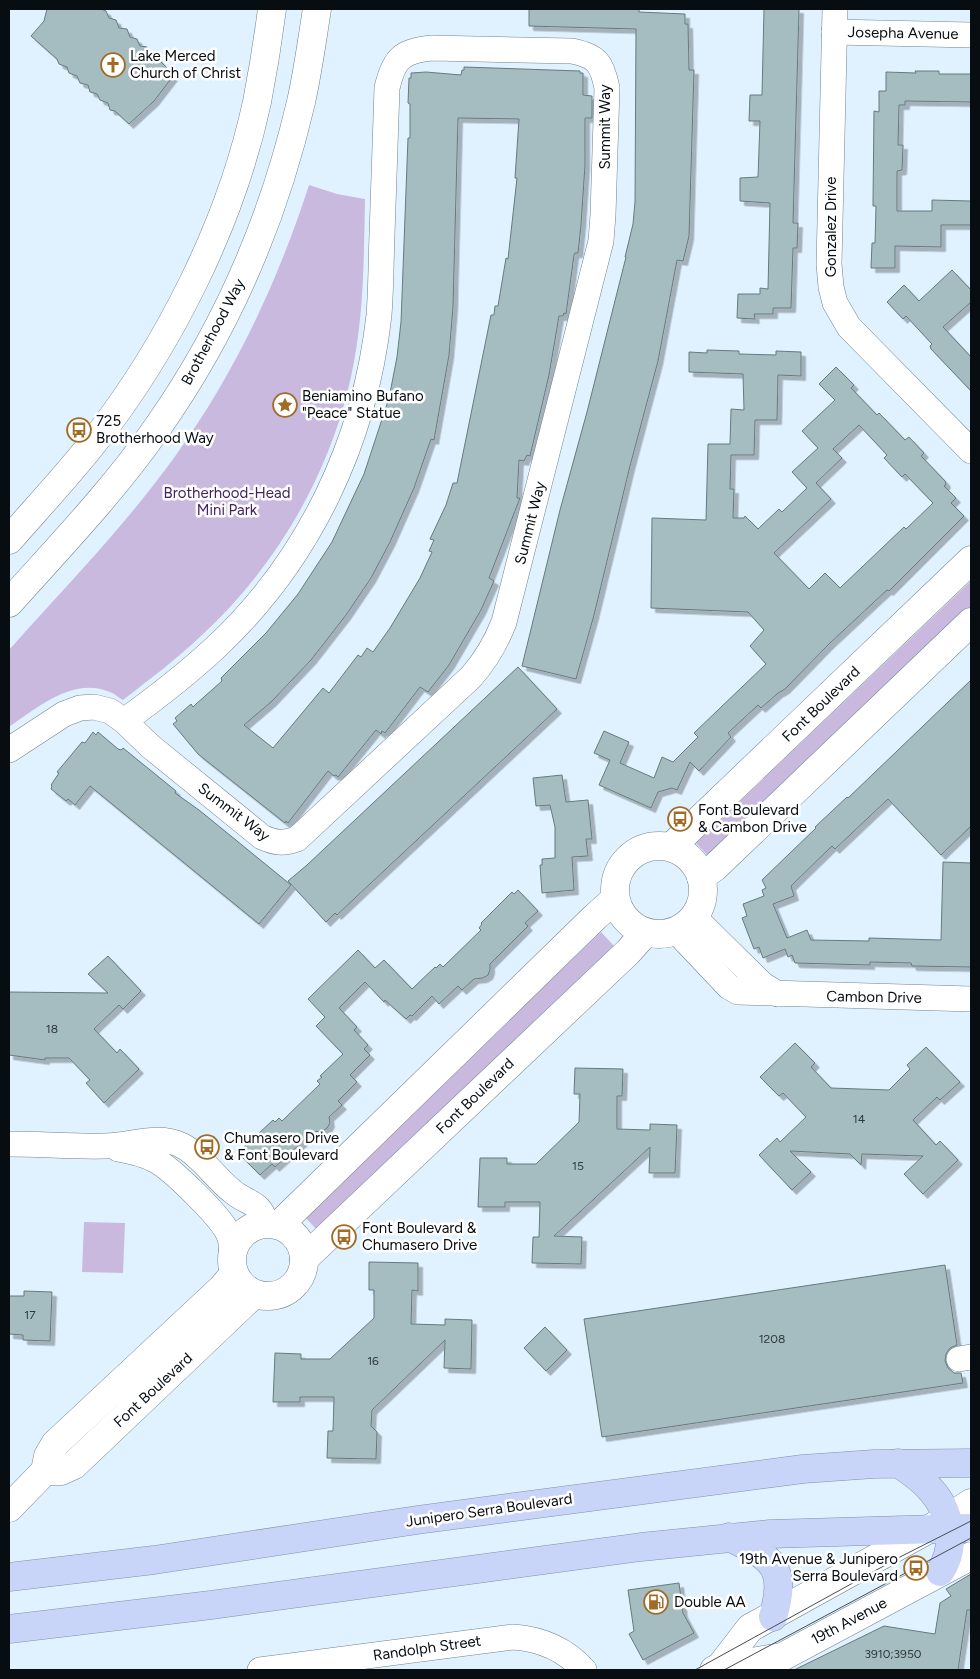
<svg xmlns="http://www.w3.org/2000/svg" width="980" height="1679" viewBox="0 0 980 1679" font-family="Figtree,sans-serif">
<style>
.green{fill:#cab9df}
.building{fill:#a5bdc0;stroke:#657b7d;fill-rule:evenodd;filter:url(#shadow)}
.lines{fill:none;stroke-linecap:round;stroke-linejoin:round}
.street-casing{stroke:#72838e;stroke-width:26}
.secondary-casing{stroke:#72838e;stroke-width:29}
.highway-casing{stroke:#858ea8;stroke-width:29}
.street{stroke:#fff;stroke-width:25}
.secondary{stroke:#fff;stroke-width:28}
.highway{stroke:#c9d4f9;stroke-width:28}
.tram{stroke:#454e55;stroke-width:1}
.labels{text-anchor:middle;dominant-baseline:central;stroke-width:5;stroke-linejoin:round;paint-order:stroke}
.number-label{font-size:12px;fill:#2e393d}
.street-label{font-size:15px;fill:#070d11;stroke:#fff}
.poi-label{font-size:15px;fill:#070d11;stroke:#fff;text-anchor:start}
.park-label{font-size:15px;fill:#432260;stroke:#fff}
</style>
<defs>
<filter id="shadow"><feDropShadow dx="4.5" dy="4.5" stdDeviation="0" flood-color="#0004"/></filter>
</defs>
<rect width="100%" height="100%" fill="#e0f2ff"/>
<g class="green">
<path d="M309,185L337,194L365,199C364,250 364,301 356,350C339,459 282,561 202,635C177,659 150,679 123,700C119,698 115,694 110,692C74,676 36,708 9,727V650C65,587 126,525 176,455C235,373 278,281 309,185Z"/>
<path d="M971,581V608L709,857L696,843Z"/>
<path d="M601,932L616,948L318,1231L303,1215Z"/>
<path d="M84,1222L125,1223L123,1273L82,1272Z"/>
</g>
<g class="building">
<path d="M47,9H101L106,11L109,18L116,20L119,28L127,29L130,37L137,39L140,46L147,47L150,54L157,57L161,62L174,75L154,101L129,124L115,111L110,110L108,103L100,100L97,94L90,92L88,85L80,83L77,76L69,73L67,67L59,64L57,59L31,36L44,21Z"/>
<path d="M529,9H639V12L685,14V24H688L689,70H694L689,236L683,261L677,260L658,361L630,466L594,615L576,679L522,666L560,510L587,412L626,257H625L633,224L635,202L636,29L529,26Z"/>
<path d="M764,9H799L793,223H798L797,248H793L791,308H773V314H754L755,319L737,318L738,294H760V288L768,289L770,203L740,201V178L758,177L760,121H749L750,95H762Z"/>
<path d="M464,67L580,71V73H583V95L592,96V118H585V165L581,225L578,253H575L574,255L566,314L564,313L563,316H559L549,375L530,456L527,455L524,461L519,460L517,498H520L489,578L494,581L481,610L449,665L428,692L420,687L385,733L382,731L381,734L376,730L338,777L336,775L334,776L328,771L288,823L286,821L285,823L198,754L173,724L177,721L175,718L191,704L193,707L196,704L222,681L221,678L266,633L298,594L332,542L364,474L389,398L397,357L401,322L408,138H410V104L408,103L409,78H411V73L426,72L461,75L462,70H464ZM458,118L519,119L515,178H517L508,259L506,258L498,306H495L494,315H491L457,483H453L446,505L430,539L434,540L429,551L432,552L420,578L390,628L373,652L367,648L361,657L358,655L329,693L323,688L273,748L244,725L271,702L311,660L346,615L371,578L390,542L414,488L431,439L434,440L449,355L453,307Z"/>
<path d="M915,71H939V74H971V102L905,101V105H899L898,145H903L902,170L897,171V211H932V200L971,201V225H941V247L895,246V268H871L872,243H875L876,206H873V202L874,111L879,112V91H886V72L916,73Z"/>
<path d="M952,270L971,290V302L943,327L971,357V391L931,349L930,346L932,344L906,316L903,319L887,302L904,285L919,301Z"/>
<path d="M707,350L739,351V354L776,355V351L801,352V376L778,375L777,420H755L754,455H731L730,489H734L733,518H744L745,516L758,529L779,509L782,512L807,488L792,472L818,448L802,431L835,400L819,384L836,367L854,385L851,388L877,415L879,413L905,440L909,437L924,453L921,456L945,481L946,484L944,486L956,498L951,503L964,516L889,591L887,590L830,643L785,689L778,693L761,708L758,705L728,733L731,737L699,771L690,762L677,790L672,788L658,792L651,808L599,785L610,760L594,753L604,731L629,742L620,763L654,778L662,757L673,762L698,737L694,733L766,664L750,646L764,630L748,612L651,608L652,518L706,520L708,444H730L731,409L744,410L743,374L689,372V352L707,353ZM859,425L887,455L884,458L902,477L905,474L933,503L906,529L904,527L840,588L825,573L809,589L774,553L831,499L816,483L842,458L833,449Z"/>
<path d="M518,667L557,709L356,897L337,915L335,913L326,922L288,881L307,865Z"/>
<path d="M971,680V826L941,855L888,799L835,849L832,846L791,886L794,896L773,904L787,938L807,930L811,940L869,941V938L941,940L943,862L971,863V967L912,966L911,963L870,962V965L795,963L792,955L788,957L785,949L763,958L759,947L754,949L742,918L747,916L743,904L764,896L762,890L766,888L762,880L816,828L815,827L847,797L848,798Z"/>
<path d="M93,732L96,735L98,732L118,749L121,750L123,748L176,791L175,793L199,810L291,885L259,924L90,786L75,805L68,799L66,801L51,789L52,786L51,785L59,773L57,772L82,742L85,743Z"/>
<path d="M562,775L566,802L588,800L592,839H586L588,856L572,857L574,890L542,893L540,865H542V859L555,858V827L550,805L536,806L533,778Z"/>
<path d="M518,890L538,911L525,923L528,926L490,964V970L488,975L483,978L474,979L462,990L458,986L439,1004L432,996L412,1016L410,1015L406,1019L385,1000L384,1002L365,982L339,1008L357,1027L354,1030L368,1045L364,1049L370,1055L350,1075L357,1082L338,1101L342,1105L329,1117L330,1123L327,1128L323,1131L313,1132L275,1167L272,1164L260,1175L240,1155L243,1152L241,1150L273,1120L275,1122L279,1118L282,1121L320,1084L317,1081L322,1077L320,1076L343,1054L316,1026L325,1017L308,999L358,950L375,968L384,960L412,989L435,967L436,968L440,964L443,967L481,930L479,928L482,924L481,923L512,892L514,894Z"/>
<path d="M108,956L141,991L123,1009L119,1005L94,1029L117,1053L120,1049L139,1069L104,1103L86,1083L90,1080L69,1058H45V1060L9,1055V992L108,993L88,974Z"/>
<path d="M795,1043L815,1063L811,1067L831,1088L889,1090L910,1069L907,1065L926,1047L960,1082L940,1100L937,1097L913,1120L936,1145L940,1141L958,1160L923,1194L904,1174L923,1156L862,1154L861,1165L850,1154L790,1151L811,1172L792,1190L759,1155L777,1138L780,1142L806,1117L783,1093L779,1096L760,1077Z"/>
<path d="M575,1068L623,1069L622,1096H617V1129L650,1130V1124L677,1125L675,1173H649L650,1147L554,1236L582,1237L581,1264L532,1263L533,1237H539L540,1202H505V1207H478L480,1158H507V1164H536L579,1122L580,1094H574Z"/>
<path d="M369,1262L418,1263V1291L412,1290L411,1324L445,1325V1319L472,1320L471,1369L444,1368L445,1340L372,1410L371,1426L377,1432L376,1459L327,1458L328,1431H333L334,1397H300V1402H273L275,1353L301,1354V1359H330L374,1318V1290H369Z"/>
<path d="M945,1265L957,1345L950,1348L946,1354L945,1361L948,1368L954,1373H961L963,1383L602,1437L584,1319Z"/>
<path d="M24,1291L52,1292L50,1341L23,1340V1335L9,1334V1296H24Z"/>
<path d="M545,1327L567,1350L546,1371L524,1348Z"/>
<path d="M971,1574V1610H967L958,1670H794L884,1626L935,1634L940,1603L951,1596L946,1589Z"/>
<path d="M679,1583L683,1613L694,1633L643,1660L629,1634L634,1631L628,1590Z"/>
</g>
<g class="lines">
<g class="street-casing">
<g id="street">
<path d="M835,9L829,264L831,287L835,303L849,327L971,451"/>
<path d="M834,32L971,35"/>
<path d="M9,750L64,714L80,708L94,707L110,711L124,721L150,746L262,837C275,843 283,844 297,839L471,677C486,660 496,643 504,622L601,241L603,215L607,88C602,63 597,56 572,51L432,48C402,51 394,58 387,88C385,137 384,186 382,235C381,262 381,289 379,315C365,442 309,560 216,647C187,674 156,698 124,721"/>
<path d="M694,917L763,985L778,994"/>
<path d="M676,931L729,987L738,992L971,999"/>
<path d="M9,1144C41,1144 73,1147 105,1146C130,1146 157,1134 181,1145C201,1155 214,1177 232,1191C248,1205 260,1200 266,1224"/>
<path d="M118,1149C130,1151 143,1154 155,1160C172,1169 220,1216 228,1233C232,1241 232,1250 232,1259"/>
<path d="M959,1359L971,1357"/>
<path d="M260,1670L513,1637C542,1639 565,1649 584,1670"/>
</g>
</g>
<g class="secondary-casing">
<g id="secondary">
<path d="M9,540C37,508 66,477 93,443C169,346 231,223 257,102C263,71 268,40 272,9"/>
<path d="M9,603C60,546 113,491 157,428C226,330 274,218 301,102C308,71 312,40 317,9"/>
<circle cx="659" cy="890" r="44"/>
<path d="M671,847L971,560"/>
<path d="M701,877L715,867L971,622"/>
<circle cx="268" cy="1260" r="36"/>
<path d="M279,1225L595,917L615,899"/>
<path d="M304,1259L628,952L645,933"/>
<path d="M45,1471H61L74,1465L254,1294"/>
<path d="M9,1508L45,1471L48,1456L55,1444L222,1288L234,1274"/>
<path d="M720,1667L750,1628L947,1519L971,1503"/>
<path d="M714,1670L720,1667L782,1657L971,1556"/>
</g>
</g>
<g class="highway-casing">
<g id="highway">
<path d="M898,1463C910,1471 922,1479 931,1490C951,1512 957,1547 940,1572"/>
<path d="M729,1537C772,1558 788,1566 773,1617"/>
<path d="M9,1577L154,1560L417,1520L803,1469L874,1464L971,1463"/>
<path d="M9,1629L211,1605L641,1547L770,1534L971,1528"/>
</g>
</g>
<use href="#street" class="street"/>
<use href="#secondary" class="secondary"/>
<use href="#highway" class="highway"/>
<g class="tram">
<path d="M695,1670L900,1557L971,1521"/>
<path d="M724,1670L971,1538"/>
</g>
</g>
<defs>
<g id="church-ring" transform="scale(1.25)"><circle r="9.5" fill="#fff" stroke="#a16b25" stroke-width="1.5"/><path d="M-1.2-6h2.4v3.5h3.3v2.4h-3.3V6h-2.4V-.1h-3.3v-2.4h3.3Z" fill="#a16b25"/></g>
<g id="sight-ring" transform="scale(1.25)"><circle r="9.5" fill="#fff" stroke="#a16b25" stroke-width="1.5"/><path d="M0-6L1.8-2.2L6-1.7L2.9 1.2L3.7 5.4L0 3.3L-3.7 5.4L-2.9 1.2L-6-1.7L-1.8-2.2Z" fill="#a16b25"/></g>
<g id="bus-ring" transform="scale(1.25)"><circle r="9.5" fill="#fff" stroke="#a16b25" stroke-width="1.5"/><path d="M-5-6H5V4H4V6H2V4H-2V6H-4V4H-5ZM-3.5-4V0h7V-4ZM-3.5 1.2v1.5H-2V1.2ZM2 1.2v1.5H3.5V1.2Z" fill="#a16b25"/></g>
<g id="fuel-ring" transform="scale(1.25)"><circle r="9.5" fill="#fff" stroke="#a16b25" stroke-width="1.5"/><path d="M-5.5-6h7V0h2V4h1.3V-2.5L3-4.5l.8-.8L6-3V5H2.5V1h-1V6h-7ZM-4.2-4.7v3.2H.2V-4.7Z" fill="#a16b25"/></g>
</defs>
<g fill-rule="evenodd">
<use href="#church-ring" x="113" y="65"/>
<use href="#sight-ring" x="285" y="405"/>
<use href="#bus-ring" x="79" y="430"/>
<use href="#bus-ring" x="680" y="819"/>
<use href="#bus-ring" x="207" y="1147"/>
<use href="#bus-ring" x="344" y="1237"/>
<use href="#bus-ring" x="916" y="1568"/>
<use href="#fuel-ring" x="656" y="1602"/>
</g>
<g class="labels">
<g class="number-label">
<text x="52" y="1029">18</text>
<text x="859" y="1119">14</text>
<text x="578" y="1166">15</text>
<text x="30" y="1315">17</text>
<text x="772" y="1339">1208</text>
<text x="373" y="1361">16</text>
<text x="893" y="1654">3910;3950</text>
</g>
<g class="street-label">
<text transform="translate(903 33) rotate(1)">Josepha Avenue</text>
<text transform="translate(605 127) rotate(-90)">Summit Way</text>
<text transform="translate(831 227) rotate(-90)">Gonzalez Drive</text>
<text transform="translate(213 332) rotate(-62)">Brotherhood Way</text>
<text transform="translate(530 523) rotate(-76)">Summit Way</text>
<text transform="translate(821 704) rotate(-44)">Font Boulevard</text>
<text transform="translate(234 812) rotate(37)">Summit Way</text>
<text transform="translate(874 997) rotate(1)">Cambon Drive</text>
<text transform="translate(475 1096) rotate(-44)">Font Boulevard</text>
<text transform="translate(153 1390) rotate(-43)">Font Boulevard</text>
<text transform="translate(489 1510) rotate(-8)">Junipero Serra Boulevard</text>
<text transform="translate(849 1621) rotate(-28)">19th Avenue</text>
<text transform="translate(427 1648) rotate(-8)">Randolph Street</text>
</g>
<g class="poi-label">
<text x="130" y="56">Lake Merced<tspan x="130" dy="17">Church of Christ</tspan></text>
<text x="302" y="396">Beniamino Bufano<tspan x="302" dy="17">"Peace" Statue</tspan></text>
<text x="96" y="421">725<tspan x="96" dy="17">Brotherhood Way</tspan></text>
<text x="698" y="810">Font Boulevard<tspan x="698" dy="17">&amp; Cambon Drive</tspan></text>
<text x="224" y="1138">Chumasero Drive<tspan x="224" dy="17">&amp; Font Boulevard</tspan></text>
<text x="362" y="1228">Font Boulevard &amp;<tspan x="362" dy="17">Chumasero Drive</tspan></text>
<text x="898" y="1559" text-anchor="end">19th Avenue &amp; Junipero<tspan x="898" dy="17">Serra Boulevard</tspan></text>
<text x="674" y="1602">Double AA</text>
</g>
<g class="park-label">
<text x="227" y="493">Brotherhood-Head<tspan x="227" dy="17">Mini Park</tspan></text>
</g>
</g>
<rect width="980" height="1679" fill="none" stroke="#070d11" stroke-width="20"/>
</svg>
